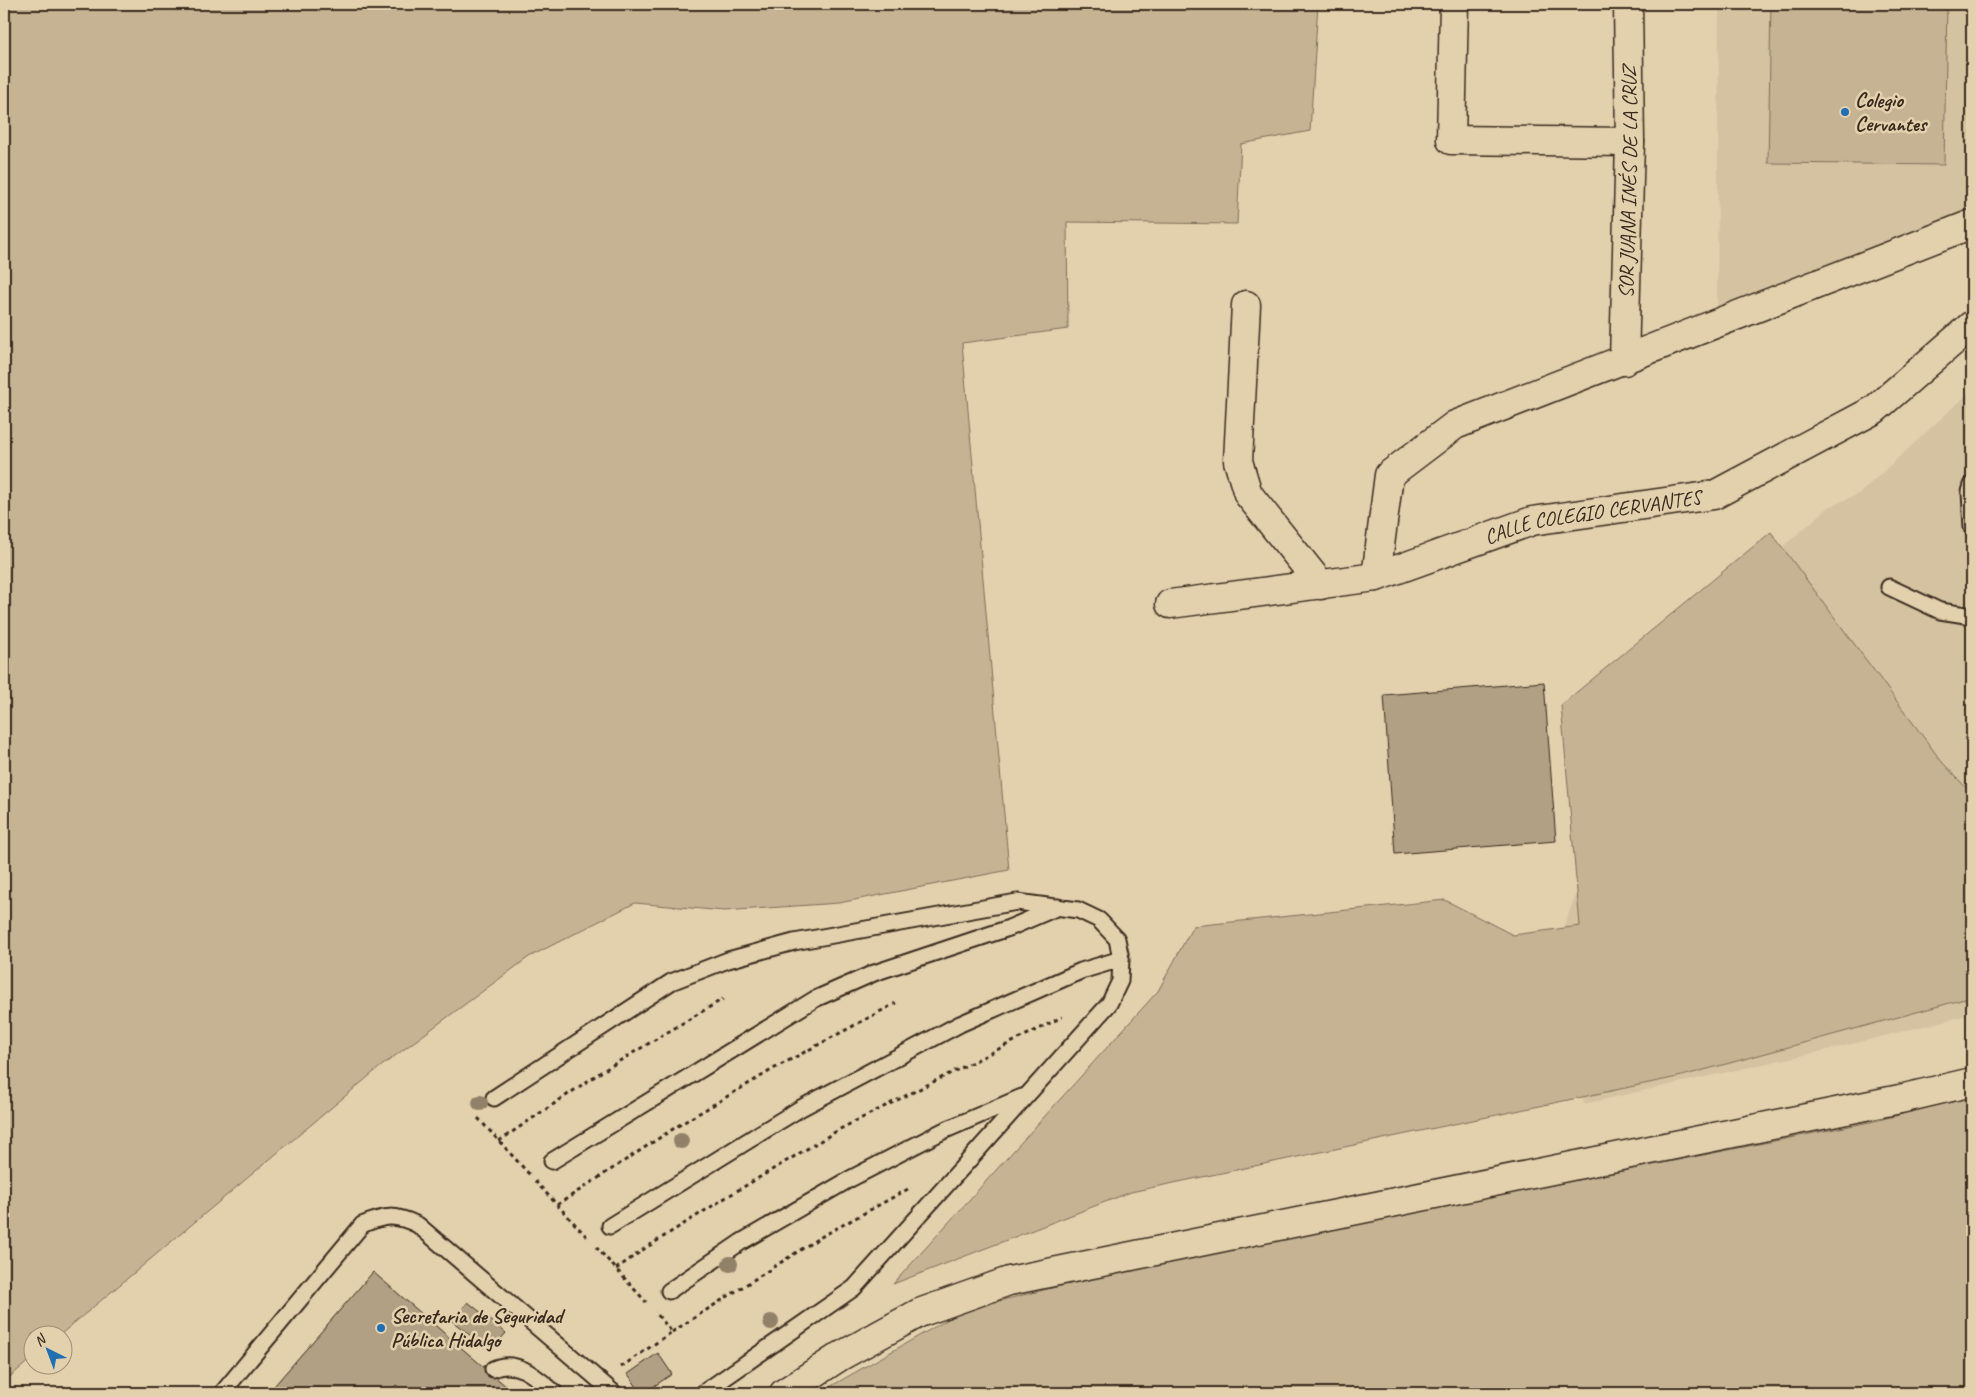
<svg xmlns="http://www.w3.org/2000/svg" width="1976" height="1397" viewBox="0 0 1976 1397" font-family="Caveat,sans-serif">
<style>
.built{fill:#d4c2a1}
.grass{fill:#c5b394;stroke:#806e59}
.building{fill:#b1a084;stroke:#3b2a1e}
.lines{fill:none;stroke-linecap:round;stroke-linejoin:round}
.service-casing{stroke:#3b2a1e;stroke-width:19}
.minor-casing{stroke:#3b2a1e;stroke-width:31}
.path{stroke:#3b2a1e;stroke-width:3;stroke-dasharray:4 4;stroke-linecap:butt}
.service{stroke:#e3d1ae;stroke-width:15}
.minor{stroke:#e3d1ae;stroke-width:28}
.tree{fill:#928169}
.poi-dot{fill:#1f6fb2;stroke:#e3d1ae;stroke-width:2}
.labels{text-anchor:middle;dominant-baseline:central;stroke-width:5;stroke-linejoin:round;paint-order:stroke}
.poi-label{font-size:21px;font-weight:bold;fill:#3b2a1e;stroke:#e3d1ae;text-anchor:start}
.street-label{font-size:21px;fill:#3b2a1e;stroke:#e3d1ae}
</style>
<rect width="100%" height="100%" fill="#e3d1ae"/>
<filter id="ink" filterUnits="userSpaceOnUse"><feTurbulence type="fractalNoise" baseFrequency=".02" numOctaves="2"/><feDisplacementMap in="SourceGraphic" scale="10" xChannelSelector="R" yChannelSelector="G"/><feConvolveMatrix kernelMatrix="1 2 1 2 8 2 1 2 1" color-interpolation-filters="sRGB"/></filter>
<g filter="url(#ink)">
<g class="built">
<path d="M1719,4H1972V220L1717,320Z"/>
<path d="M1972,390V1014L1836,1048L1584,1104L1556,947L1584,873L1778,551L1829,507L1860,493Z"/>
</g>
<g class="grass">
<path d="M4,4H1318L1310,131L1241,144L1237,224L1067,222L1068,329L962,343L1009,870L839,903L724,911L635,903L529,957L380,1067L61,1334H32V1358L4,1382Z"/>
<path d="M1771,4H1947L1944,165L1768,163Z"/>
<path d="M1771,532L1942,762L1972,794V997L1682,1076L1131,1192L893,1284L1158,991L1193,926L1445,900L1513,935L1580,926L1561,705Z"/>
<path d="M1972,1097V1390L1969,1393H819L966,1309L1138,1267L1870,1122Z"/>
</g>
<g class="building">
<path d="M1544,682L1556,841L1395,854L1384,695Z"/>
<path d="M373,1272L514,1393H406L396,1385L388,1393H268Z"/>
<path d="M468,1302L506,1333L490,1351L452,1321Z"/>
<path d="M658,1353L672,1374L644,1393H641L628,1374Z"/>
</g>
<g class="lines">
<g class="service-casing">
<g id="service">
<path d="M1972,485L1970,492L1972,528"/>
<path d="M1889,587L1940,611L1972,616"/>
<path d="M494,1098L671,982L728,960L794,942L1017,902L1078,910L1099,920L1117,939L1121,959L1120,981L1109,1004L854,1288L703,1393"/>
<path d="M552,1161L815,999L874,973L1009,928L1058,907"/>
<path d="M610,1226L801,1108L960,1024L1081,971L1121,959"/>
<path d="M669,1291L741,1242L850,1179L943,1131L1022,1097"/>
<path d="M493,1369C518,1358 537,1378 555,1393"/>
<path d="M222,1393L362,1225C385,1215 395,1214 418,1225L614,1393"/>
</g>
</g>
<g class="minor-casing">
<g id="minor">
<path d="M1454,4L1451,140L1630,142"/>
<path d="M1246,305L1238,461L1248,494L1321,585"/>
<path id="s1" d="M1624,361L1630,142L1628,4"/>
<path d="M1376,577L1389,475L1455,425L1972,224"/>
<path id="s2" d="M1170,604L1376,577L1532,521L1714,495L1874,410L1972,325"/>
<path d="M784,1393L839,1357L919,1313L1009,1281L1900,1099L1972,1082"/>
</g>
</g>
<g class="path">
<path d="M478,1118L530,1175"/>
<path d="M499,1141L601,1072L723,999"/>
<path d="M535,1181L587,1237"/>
<path d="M557,1205L676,1127L775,1068L896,1003"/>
<path d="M596,1247L646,1302"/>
<path d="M616,1269L644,1249L725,1198L840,1129L1062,1017"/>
<path d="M672,1332L819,1238L908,1189"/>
<path d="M621,1367L672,1332L655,1312"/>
</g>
<use href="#service" class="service"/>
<use href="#minor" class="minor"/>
</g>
<g class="tree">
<circle cx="480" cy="1103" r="8"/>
<circle cx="681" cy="1141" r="8"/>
<circle cx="730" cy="1264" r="8"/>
<circle cx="771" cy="1322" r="8"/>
</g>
</g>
<g class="poi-dot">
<circle cx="1845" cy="112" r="5"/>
<circle cx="381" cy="1328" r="5"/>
</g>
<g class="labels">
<g class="poi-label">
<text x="1855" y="100">Colegio<tspan x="1855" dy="24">Cervantes</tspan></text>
<text x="391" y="1316">Secretaria de Seguridad<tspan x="391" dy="24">Pública Hidalgo</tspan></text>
</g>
<g class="street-label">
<text stroke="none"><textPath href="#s1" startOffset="179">SOR JUANA INÉS DE LA CRUZ</textPath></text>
<text stroke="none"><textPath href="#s2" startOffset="434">CALLE COLEGIO CERVANTES</textPath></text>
</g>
</g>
<rect width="1976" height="1397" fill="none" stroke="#e3d1ae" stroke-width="20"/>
<rect x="10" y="10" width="1956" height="1377" fill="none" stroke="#3b2a1e" stroke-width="2" filter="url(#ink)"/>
<g transform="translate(48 1350) rotate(318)"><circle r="24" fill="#e3d1ae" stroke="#a08e74"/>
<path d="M0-4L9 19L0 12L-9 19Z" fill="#1f6fb2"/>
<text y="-8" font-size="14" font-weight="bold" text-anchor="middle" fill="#3b2a1e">N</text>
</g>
</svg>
